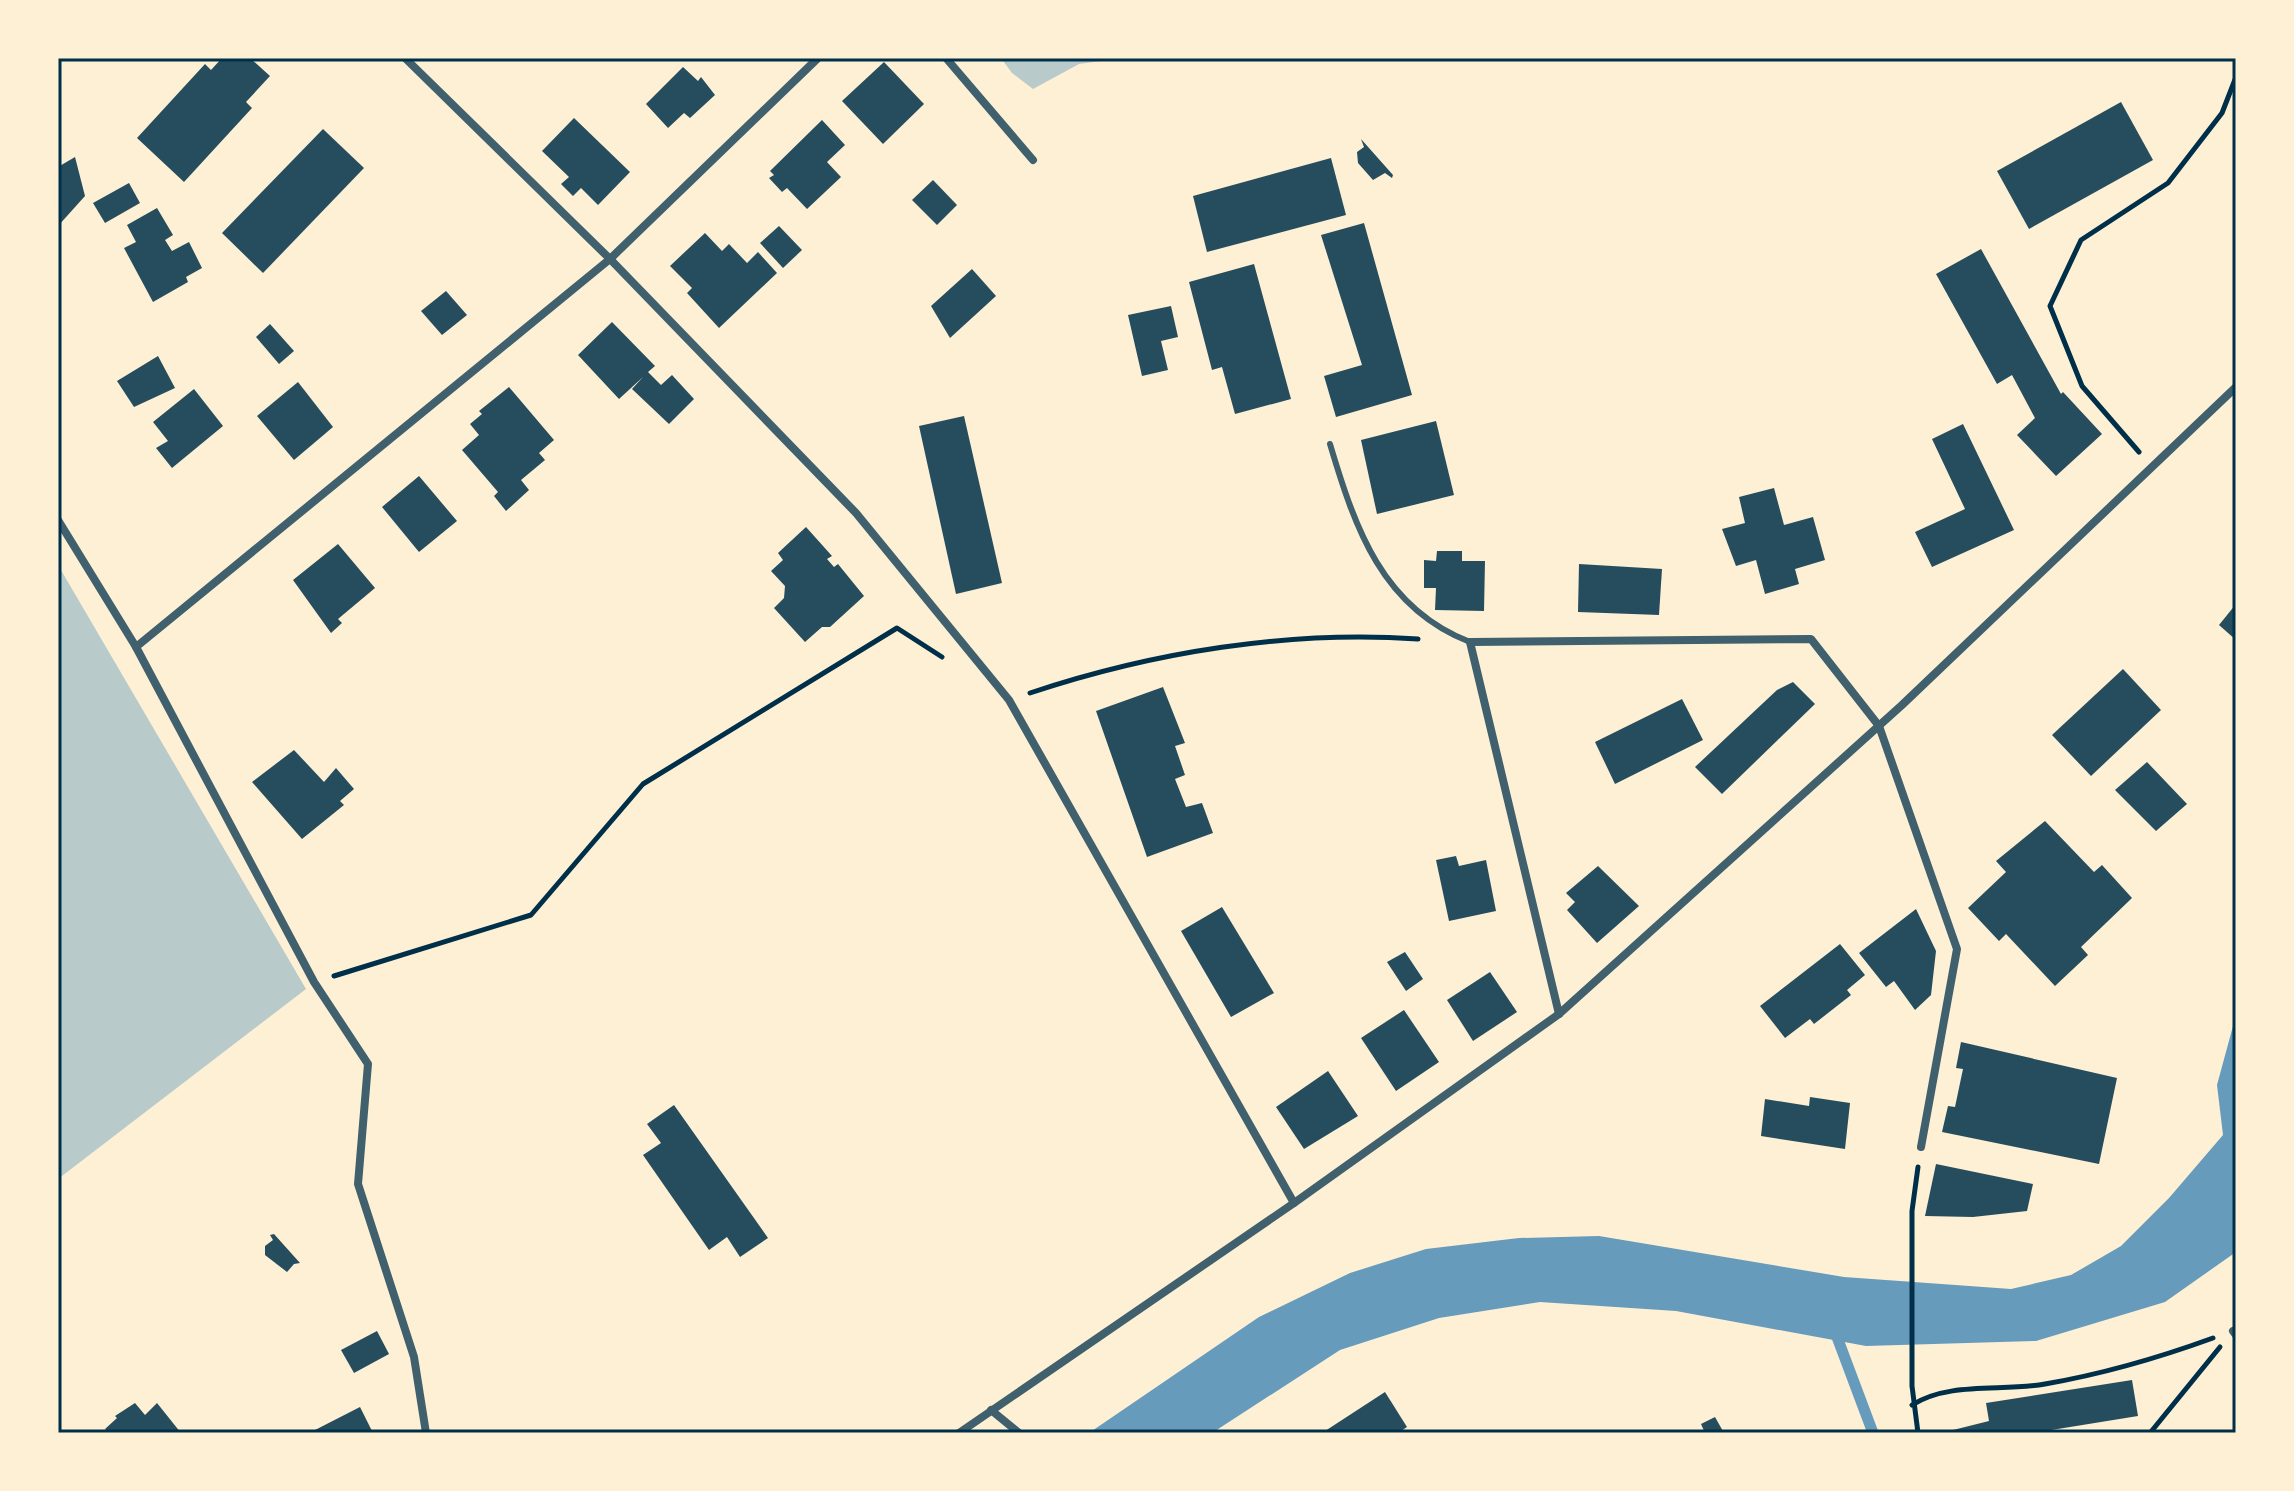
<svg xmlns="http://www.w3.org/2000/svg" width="2294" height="1491" viewBox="0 0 2294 1491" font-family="Rubik,sans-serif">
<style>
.green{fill:#b9caca}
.water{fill:#669bbc}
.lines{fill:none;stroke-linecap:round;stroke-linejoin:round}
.stream{stroke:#669bbc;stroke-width:11}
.building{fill:#264d5e}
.path{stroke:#003049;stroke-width:5}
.service{stroke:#3f606c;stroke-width:6}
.minor{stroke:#3f606c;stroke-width:8}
.neatline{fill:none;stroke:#003049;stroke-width:3}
</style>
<rect width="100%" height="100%" fill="#fdf0d5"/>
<g class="green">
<path d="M1001,58H1123L1079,64L1033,89L1012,73Z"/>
<path d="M58,565L306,989L58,1179Z"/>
</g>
<path class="water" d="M2236,1015V1252L2165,1302L2036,1341L1866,1346L1676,1311L1540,1302L1439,1318L1340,1350L1212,1433H1089L1259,1317L1350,1273L1426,1249L1519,1238L1599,1236L1844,1277L2011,1289L2071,1275L2121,1246L2169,1198L2223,1135L2217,1085Z"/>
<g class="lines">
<path class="stream" d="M1834,1329L1873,1433"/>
</g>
<g class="building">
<path d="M222,58H250L270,76L246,102L252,108L184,182L137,138L205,64L211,70Z"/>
<path d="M884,62L924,104L883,144L842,101Z"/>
<path d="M683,67L698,81L701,77L715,95L690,118L684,113L668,128L646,104Z"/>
<path d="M2121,102L2153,160L2029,229L1997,171Z"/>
<path d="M574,118L630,172L598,205L581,188L573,196L561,184L569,177L542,151Z"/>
<path d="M822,120L845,145L827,162L841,177L807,209L787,188L782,192L769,178L774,175L770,171Z"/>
<path d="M323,129L364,168L263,273L222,233Z"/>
<path d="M1361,139L1393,175L1392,178L1385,173L1373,180L1358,163L1357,152L1364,147Z"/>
<path d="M75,157L85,196L58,226V167Z"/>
<path d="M1331,158L1346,215L1207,252L1193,196Z"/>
<path d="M933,180L957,205L937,225L912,200Z"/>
<path d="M129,183L140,203L105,223L93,203Z"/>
<path d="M157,208L173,235L165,240L172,251L189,242L202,268L186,277L188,282L153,302L124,248L136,242L127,225Z"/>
<path d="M1364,223L1412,395L1336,417L1324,376L1362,365L1321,235Z"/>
<path d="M779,226L802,250L783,268L760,243Z"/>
<path d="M705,233L722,251L729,244L747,263L758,252L777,273L719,328L687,293L692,288L670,266Z"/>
<path d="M1981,249L2061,394L2063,392L2102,434L2056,476L2017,435L2035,418L2012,375L1997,384L1936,274Z"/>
<path d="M1254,264L1291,399L1235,414L1222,367L1212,370L1189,282Z"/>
<path d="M972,269L996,296L950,338L931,306Z"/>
<path d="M446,291L467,315L442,335L421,311Z"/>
<path d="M1171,306L1178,337L1161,341L1168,370L1142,376L1128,315Z"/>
<path d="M612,322L655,366L648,372L661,385L672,375L694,399L669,424L632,389L643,377L619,399L578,355Z"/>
<path d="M270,324L294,351L279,364L256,337Z"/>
<path d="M158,356L175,388L134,407L117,381Z"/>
<path d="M298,382L333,427L294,460L257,416Z"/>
<path d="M509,387L554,440L539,453L545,460L521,480L529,490L506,511L494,496L498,492L462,450L479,435L470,424L482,414L479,411Z"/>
<path d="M194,389L223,426L172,468L156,448L168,441L153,422Z"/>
<path d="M964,416L1002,583L956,594L919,426Z"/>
<path d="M1436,421L1454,495L1377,514L1361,440Z"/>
<path d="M1963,424L2014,530L1932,567L1915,532L1965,509L1932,439Z"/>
<path d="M419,476L457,521L419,552L382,507Z"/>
<path d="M1774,488L1784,525L1813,517L1825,560L1795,569L1799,584L1765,594L1756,560L1736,566L1722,529L1745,523L1739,497Z"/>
<path d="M806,527L832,556L827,559L834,567L838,564L864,596L830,627H822L805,642L774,608L784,598L785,586L771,571L783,560L778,553Z"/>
<path d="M338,544L375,588L338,619L342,623L331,633L293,580Z"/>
<path d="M1437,551H1462V561H1485L1484,611L1435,610L1436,588H1424V560L1436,561Z"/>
<path d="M1579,564L1662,569L1659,615L1578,612Z"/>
<path d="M2236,604V640L2219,625Z"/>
<path d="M2123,669L2161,710L2091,776L2052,735Z"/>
<path d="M1793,682L1815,704L1722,794L1695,767L1777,690Z"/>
<path d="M1163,687L1185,743L1175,746L1185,775L1175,779L1186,807L1202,803L1213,833L1147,857L1096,711Z"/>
<path d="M1682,699L1703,740L1615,784L1595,742Z"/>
<path d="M294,750L324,782L336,768L354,789L340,801L344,805L302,839L252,782Z"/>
<path d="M2147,762L2187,804L2156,831L2115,790Z"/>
<path d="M2045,821L2094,872L2102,865L2132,898L2081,947L2088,955L2055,986L2006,934L1999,941L1968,908L2006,872L1996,861Z"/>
<path d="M1456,856L1459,866L1486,860L1496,911L1449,921L1436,860Z"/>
<path d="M1598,866L1639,906L1597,943L1567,910L1575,902L1566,893Z"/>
<path d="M1222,907L1274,993L1231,1017L1181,931Z"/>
<path d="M1916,909L1936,951L1931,995L1915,1010L1894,981L1886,987L1859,953Z"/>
<path d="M1840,944L1865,975L1847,990L1851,995L1814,1024L1810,1019L1785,1038L1760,1006Z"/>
<path d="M1405,952L1423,979L1406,991L1387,962Z"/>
<path d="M1490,972L1517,1012L1473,1041L1447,1000Z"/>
<path d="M1404,1010L1439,1062L1396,1091L1361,1038Z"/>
<path d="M1961,1042L2117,1078L2099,1164L1942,1132L1948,1106L1955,1107L1963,1069L1956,1068Z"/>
<path d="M1328,1071L1358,1116L1304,1149L1276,1107Z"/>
<path d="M1810,1097L1850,1103L1845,1149L1761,1136L1765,1099L1809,1106Z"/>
<path d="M674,1105L768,1238L740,1257L727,1237L709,1250L643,1155L661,1143L647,1124Z"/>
<path d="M1936,1164L2033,1184L2027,1211L1973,1217L1925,1216Z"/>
<path d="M274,1234L300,1263L294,1264L287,1272L265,1255V1246L273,1240L270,1235Z"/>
<path d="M377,1331L389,1354L354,1373L341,1350Z"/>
<path d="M2132,1380L2138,1416L2033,1433H1941L1989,1421L1986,1403Z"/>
<path d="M1385,1392L1407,1427L1398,1433H1322Z"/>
<path d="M135,1403L145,1415L157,1403L181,1433H109L105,1429L117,1418L115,1416Z"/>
<path d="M360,1407L373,1433H316L315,1430Z"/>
<path d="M1715,1417L1724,1433H1705L1701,1424Z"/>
</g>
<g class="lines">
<g class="path">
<path d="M2139,452L2082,386L2050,306L2081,240L2168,183L2222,113L2236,77"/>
<path d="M1030,693C1153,652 1289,630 1418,639"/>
<path d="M334,976L531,915L643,784L897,628L942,657"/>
<path d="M1918,1167L1912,1211V1386L1918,1433"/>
<path d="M1912,1405C1950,1381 2002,1392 2045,1384C2103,1374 2158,1358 2213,1338"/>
<path d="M2150,1433L2220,1347"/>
</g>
<path class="service" d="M1330,444C1355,528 1382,608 1470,642"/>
<g class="minor">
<path d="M405,58L610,259L856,513L1009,700L1294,1203"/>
<path d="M946,58L1033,160"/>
<path d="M58,520L136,647L314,982L368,1064L358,1184L414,1357L426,1433"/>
<path d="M136,647L610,259L818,58"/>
<path d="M1559,1014L1470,642L1811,639L1879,726L1957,949L1921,1147"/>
<path d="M2233,1331L2236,1335"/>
<path d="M991,1410L1019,1433"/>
<path d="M959,1433L1294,1203L1559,1014L1902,705L2236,387"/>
</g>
</g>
<rect width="2294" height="1491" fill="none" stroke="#fdf0d5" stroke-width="120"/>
<rect x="60" y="60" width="2174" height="1371" class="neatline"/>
</svg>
